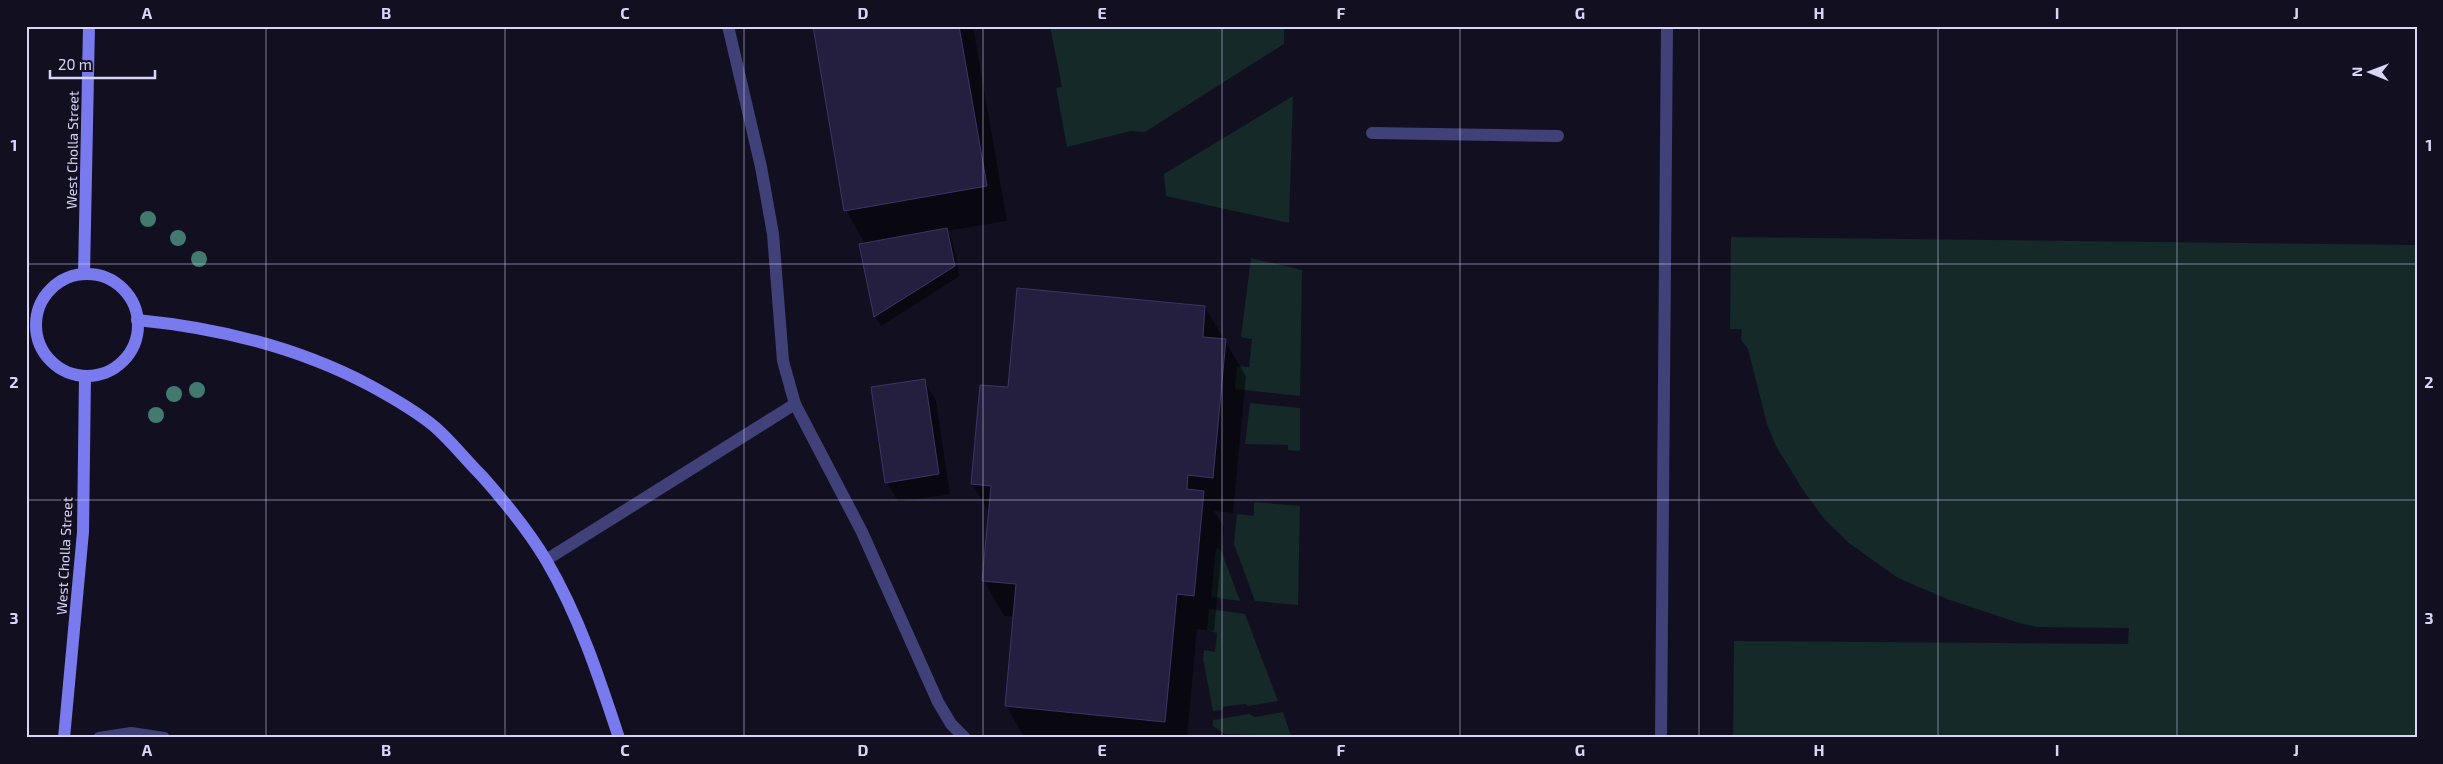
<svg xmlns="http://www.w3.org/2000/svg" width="2443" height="764" viewBox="0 0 2443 764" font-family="'Exo 2',sans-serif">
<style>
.green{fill:#142928}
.shadow{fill:#0007}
.building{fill:#241f3f;stroke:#3c3468}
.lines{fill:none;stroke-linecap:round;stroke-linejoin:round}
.lane{stroke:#414179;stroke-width:12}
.street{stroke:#414179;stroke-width:12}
.secondary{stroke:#787aed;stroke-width:12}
.tree{fill:#427a70}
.grid{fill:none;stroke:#d8d5f9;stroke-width:1;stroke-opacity:0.55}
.labels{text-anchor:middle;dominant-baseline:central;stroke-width:4.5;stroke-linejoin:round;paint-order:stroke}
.street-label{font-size:14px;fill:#d8d5f9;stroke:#121020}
.neatline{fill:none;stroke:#d8d5f9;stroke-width:2}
.grid-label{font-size:16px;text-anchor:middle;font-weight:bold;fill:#d8d5f9}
</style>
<rect width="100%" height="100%" fill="#121020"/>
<g class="green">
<path d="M1050,26H1284V44L1145,132L1131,131L1067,147L1056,88L1062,87Z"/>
<path d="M1293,96L1289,223L1166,196L1164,174Z"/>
<path d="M1731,237L2417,245V738H1733L1734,641L2128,644L2129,628L2036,627L2016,622L1947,599L1898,578L1874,561L1849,543L1825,520L1803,490L1776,446L1767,424L1748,349L1741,340L1742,329H1730Z"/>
<path d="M1251,258L1302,270L1300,396L1235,389L1237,366L1249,367L1252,339L1241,337Z"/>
<path d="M1250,403L1300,408V451L1288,450V445L1245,444Z"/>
<path d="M1254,502L1300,506L1298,605L1255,601L1234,544L1237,514L1254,516Z"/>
<path d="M1216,548L1221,550L1240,601L1211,597Z"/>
<path d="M1209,609L1245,614L1278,701L1248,706L1245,704L1222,707V710L1213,711L1203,659L1204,650L1215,652L1217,633L1207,630Z"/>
<path d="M1283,712L1291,736L1225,734L1213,726V720L1249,714L1255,717Z"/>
</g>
<g class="shadow">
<path d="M814,26H973L1007,221L947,231L952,239L960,276L881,326L875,317L861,244H865L846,210Z"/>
<path d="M1205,307L1246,376L1233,513L1214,511L1224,527L1214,631L1197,629L1187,738H1025L1006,706L1015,617L1004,616L984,581L990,514L972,484L1009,389Z"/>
<path d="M924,380L936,401L950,494L898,502L887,482Z"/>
</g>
<g class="building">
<path d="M813,26H959L987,186L844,211Z"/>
<path d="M947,228L955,266L874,317L859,244Z"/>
<path d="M1017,288L1205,306L1203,337L1226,339L1213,478L1188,475L1187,489L1204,491L1194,596L1177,594L1165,722L1005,706L1016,584L982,581L991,486L971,484L980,385L1008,387Z"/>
<path d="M925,379L939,474L885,483L871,387Z"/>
</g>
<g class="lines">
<g class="lane">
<path d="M728,26L761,167L773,234L783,361L795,404L862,532L938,702L951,724L965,738"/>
<path d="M1372,133L1558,136"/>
<path d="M546,560L795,404"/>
<path d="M1661,738L1667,26"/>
</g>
<path class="street" d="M99,738L131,733L164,738"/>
<g class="secondary">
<path d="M84,274L89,26"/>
<circle cx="87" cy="325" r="51"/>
<path d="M137,320C220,328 298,347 371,386C393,398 416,411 435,427C452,442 466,460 482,476C505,502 528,530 546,560C579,616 599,677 619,738"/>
<path d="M64,738L83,532L85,376"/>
</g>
</g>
<g class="tree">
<circle cx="148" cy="219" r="8"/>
<circle cx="178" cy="238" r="8"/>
<circle cx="199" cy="259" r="8"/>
<circle cx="197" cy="390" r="8"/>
<circle cx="174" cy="394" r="8"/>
<circle cx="156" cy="415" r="8"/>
</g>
<path class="grid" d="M266,26V738M505,26V738M744,26V738M983,26V738M1222,26V738M1460,26V738M1699,26V738M1938,26V738M2177,26V738M26,264H2417M26,500H2417"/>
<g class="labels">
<g class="street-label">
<text transform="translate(72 150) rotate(-89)">West Cholla Street</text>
<text transform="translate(64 556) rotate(-87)">West Cholla Street</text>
</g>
</g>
<rect width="2443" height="764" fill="none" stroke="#121020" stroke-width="55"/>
<g transform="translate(2370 72) rotate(271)" stroke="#121020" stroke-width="4" paint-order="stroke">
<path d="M0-4L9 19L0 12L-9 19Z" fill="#d8d5f9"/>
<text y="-8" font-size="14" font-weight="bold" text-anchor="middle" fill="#d8d5f9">N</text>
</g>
<path d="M50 70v8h105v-8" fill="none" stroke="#d8d5f9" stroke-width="2.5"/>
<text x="58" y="70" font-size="15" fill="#d8d5f9" stroke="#121020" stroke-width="4" paint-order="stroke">20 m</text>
<rect x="28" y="28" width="2388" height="708" class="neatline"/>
<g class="grid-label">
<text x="147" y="19">A</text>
<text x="386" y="19">B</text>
<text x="625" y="19">C</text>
<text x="863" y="19">D</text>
<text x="1102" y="19">E</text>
<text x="1341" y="19">F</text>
<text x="1580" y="19">G</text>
<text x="1819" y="19">H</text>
<text x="2057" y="19">I</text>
<text x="2296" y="19">J</text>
<text x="14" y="151">1</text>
<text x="2429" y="151">1</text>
<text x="14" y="388">2</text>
<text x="2429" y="388">2</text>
<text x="14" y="624">3</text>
<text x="2429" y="624">3</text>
<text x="147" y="756">A</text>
<text x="386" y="756">B</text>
<text x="625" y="756">C</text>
<text x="863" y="756">D</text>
<text x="1102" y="756">E</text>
<text x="1341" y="756">F</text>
<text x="1580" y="756">G</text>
<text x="1819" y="756">H</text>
<text x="2057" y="756">I</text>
<text x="2296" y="756">J</text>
</g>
</svg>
